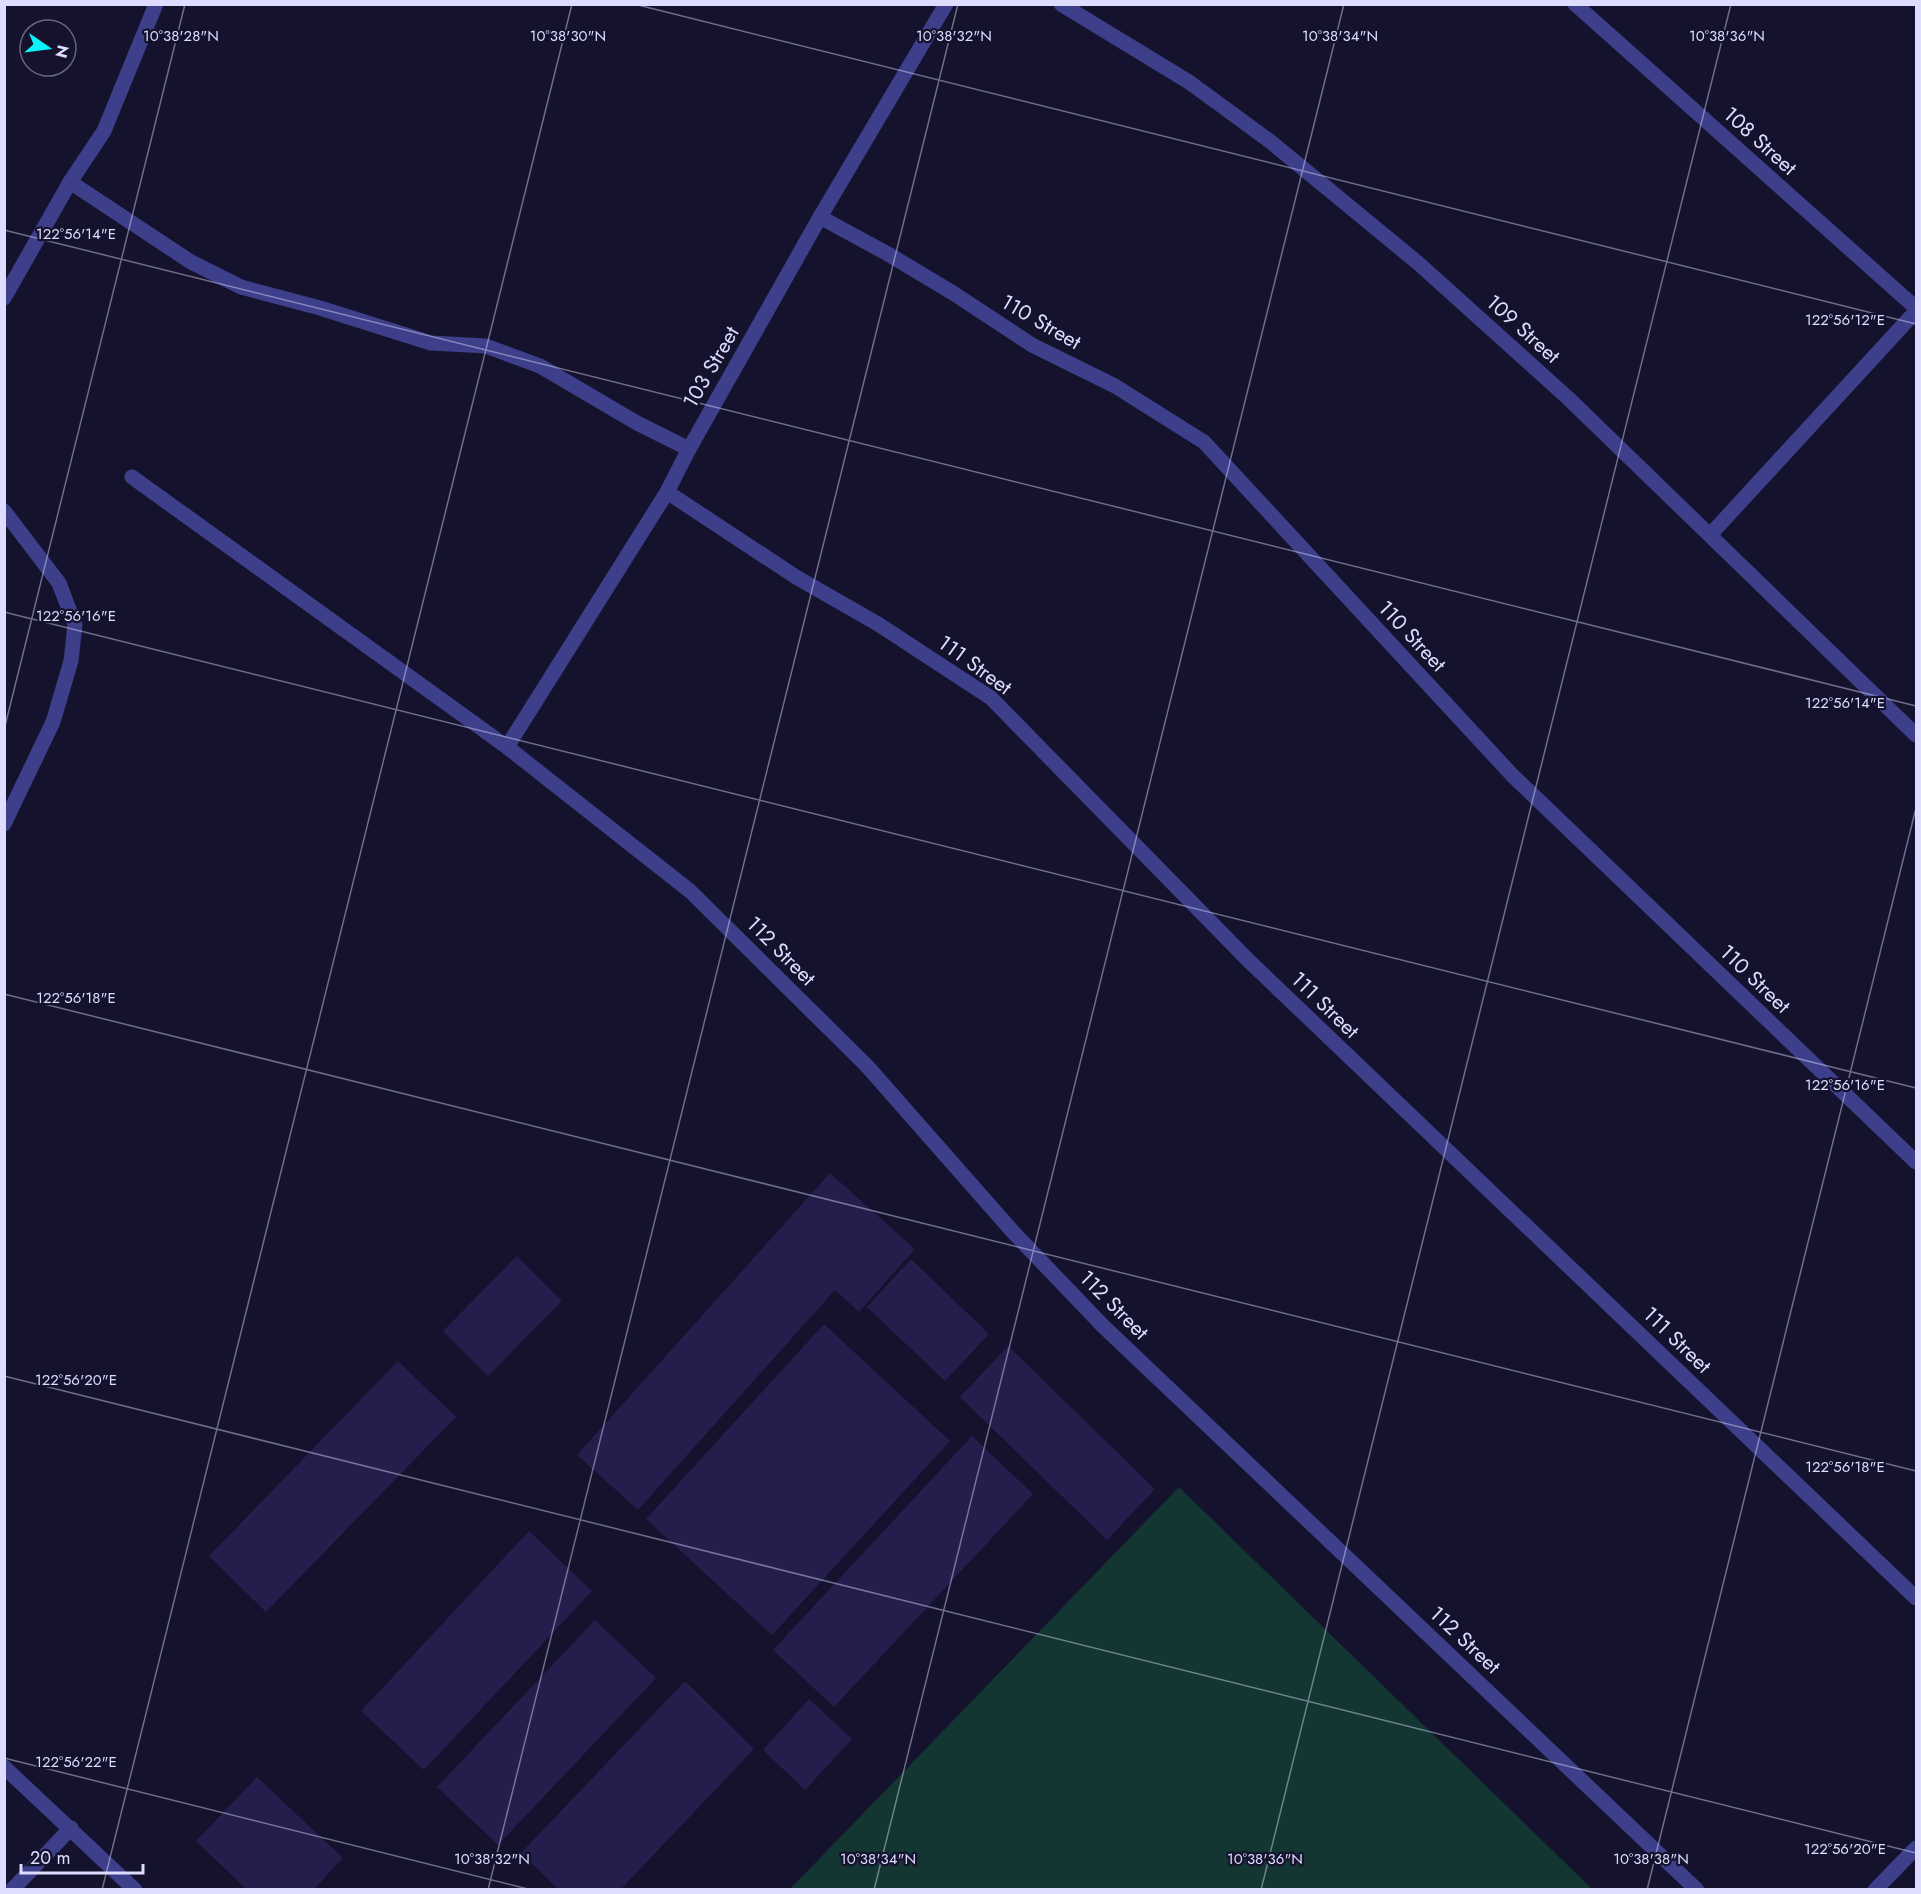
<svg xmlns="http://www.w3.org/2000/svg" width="1921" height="1894" viewBox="0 0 1921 1894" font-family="Jost,sans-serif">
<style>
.green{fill:#143633}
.building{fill:#241e4d}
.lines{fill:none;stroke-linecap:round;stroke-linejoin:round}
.street{stroke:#3d3f8a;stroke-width:15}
.ticks{fill:none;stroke:#dedcff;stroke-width:1.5;stroke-opacity:0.45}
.labels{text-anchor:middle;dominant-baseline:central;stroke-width:4.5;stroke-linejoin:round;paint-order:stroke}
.street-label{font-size:21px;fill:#dedcff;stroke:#14122c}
.ticks-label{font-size:15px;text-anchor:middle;fill:#dedcff;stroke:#14122c;stroke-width:4.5;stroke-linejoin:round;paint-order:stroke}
</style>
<rect width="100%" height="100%" fill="#14122c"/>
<path class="green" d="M1179,1487L1592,1889H790Z"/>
<g class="building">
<path d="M830,1173L915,1249L859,1312L835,1290L638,1510L577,1455Z"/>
<path d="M517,1256L562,1301L488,1376L443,1331Z"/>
<path d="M911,1259L989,1334L945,1381L867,1307Z"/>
<path d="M824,1324L950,1441L772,1635L646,1519Z"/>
<path d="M1008,1346L1155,1489L1107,1540L960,1397Z"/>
<path d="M398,1361L456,1417L266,1612L209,1556Z"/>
<path d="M972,1436L1033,1494L834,1707L773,1650Z"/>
<path d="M529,1531L592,1591L424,1770L361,1711Z"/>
<path d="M595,1620L656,1678L498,1845L437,1787Z"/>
<path d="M685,1681L754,1749L620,1890H559L521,1853Z"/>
<path d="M809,1699L852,1739L805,1790L763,1750Z"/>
<path d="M257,1777L343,1858L313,1890H247L196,1841Z"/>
</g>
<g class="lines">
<g class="street">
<path d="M156,4L104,131L70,182L191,262L241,287L320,308L431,343L486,346L540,366L637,423L689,449"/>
<path d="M1061,4L1189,82L1271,142L1418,263L1568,398L1916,735"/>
<path d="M1575,4L1916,308"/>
<path d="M820,217L888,254L953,293L1032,345L1115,386L1204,442L1512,775L1916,1162"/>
<path d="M4,298L70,182"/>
<path d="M132,477L507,747L690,891L867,1066L1013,1232L1103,1326L1697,1890"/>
<path d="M667,492L796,577L878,624L991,698L1249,961L1916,1598"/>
<path d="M4,511L59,583L75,625L71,661L53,722L4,824"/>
<path d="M1710,535L1916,311"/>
<path d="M507,747L667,492L689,449L820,217L946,4"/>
<path d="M4,1767L135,1890"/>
<path d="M12,1890L71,1828"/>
<path d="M1875,1890L1916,1848"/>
</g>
</g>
<path class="ticks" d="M634,4L1916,324M4,230L1916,706M4,612L1916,1088M4,730L185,4M4,994L1916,1471M4,1376L1916,1853M4,1758L532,1890M102,1890L572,4M488,1890L958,4M874,1890L1344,4M1261,1890L1731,4M1647,1890L1916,808"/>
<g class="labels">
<g class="street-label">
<text transform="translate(1760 141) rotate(42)">108 Street</text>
<text transform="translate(1041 322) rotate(30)">110 Street</text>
<text transform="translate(1523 329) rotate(42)">109 Street</text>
<text transform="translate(711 367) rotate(-60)">103 Street</text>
<text transform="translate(1412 636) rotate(47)">110 Street</text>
<text transform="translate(975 665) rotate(36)">111 Street</text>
<text transform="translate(781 951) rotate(45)">112 Street</text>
<text transform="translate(1755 979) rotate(44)">110 Street</text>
<text transform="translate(1325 1005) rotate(44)">111 Street</text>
<text transform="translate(1114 1305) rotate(45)">112 Street</text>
<text transform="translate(1677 1340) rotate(44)">111 Street</text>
<text transform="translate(1465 1640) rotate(43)">112 Street</text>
</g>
</g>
<g class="ticks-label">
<text x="1340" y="41">10°38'34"N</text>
<text x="181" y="41">10°38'28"N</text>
<text x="568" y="41">10°38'30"N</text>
<text x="954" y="41">10°38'32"N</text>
<text x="1727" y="41">10°38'36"N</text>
<text x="76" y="239">122°56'14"E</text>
<text x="1845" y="325">122°56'12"E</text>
<text x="76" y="621">122°56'16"E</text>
<text x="1845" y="708">122°56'14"E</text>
<text x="76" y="1003">122°56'18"E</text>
<text x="1845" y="1090">122°56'16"E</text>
<text x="76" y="1385">122°56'20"E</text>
<text x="1845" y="1472">122°56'18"E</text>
<text x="76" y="1767">122°56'22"E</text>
<text x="1845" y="1854">122°56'20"E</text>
<text x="492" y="1864">10°38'32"N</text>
<text x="878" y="1864">10°38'34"N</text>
<text x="1265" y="1864">10°38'36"N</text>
<text x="1651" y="1864">10°38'38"N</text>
</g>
<rect width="1921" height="1894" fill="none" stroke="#dedcff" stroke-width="12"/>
<g transform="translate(48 48) rotate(104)"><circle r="28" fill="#14122c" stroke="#656380" stroke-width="1.5"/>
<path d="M0-4.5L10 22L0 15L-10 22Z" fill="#0af4fd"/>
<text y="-9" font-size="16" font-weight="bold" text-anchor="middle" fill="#dedcff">N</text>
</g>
<path d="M21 1864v9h122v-9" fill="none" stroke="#dedcff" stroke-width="3"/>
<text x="30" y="1864" font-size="18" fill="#dedcff" stroke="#14122c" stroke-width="4.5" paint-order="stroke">20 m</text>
</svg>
